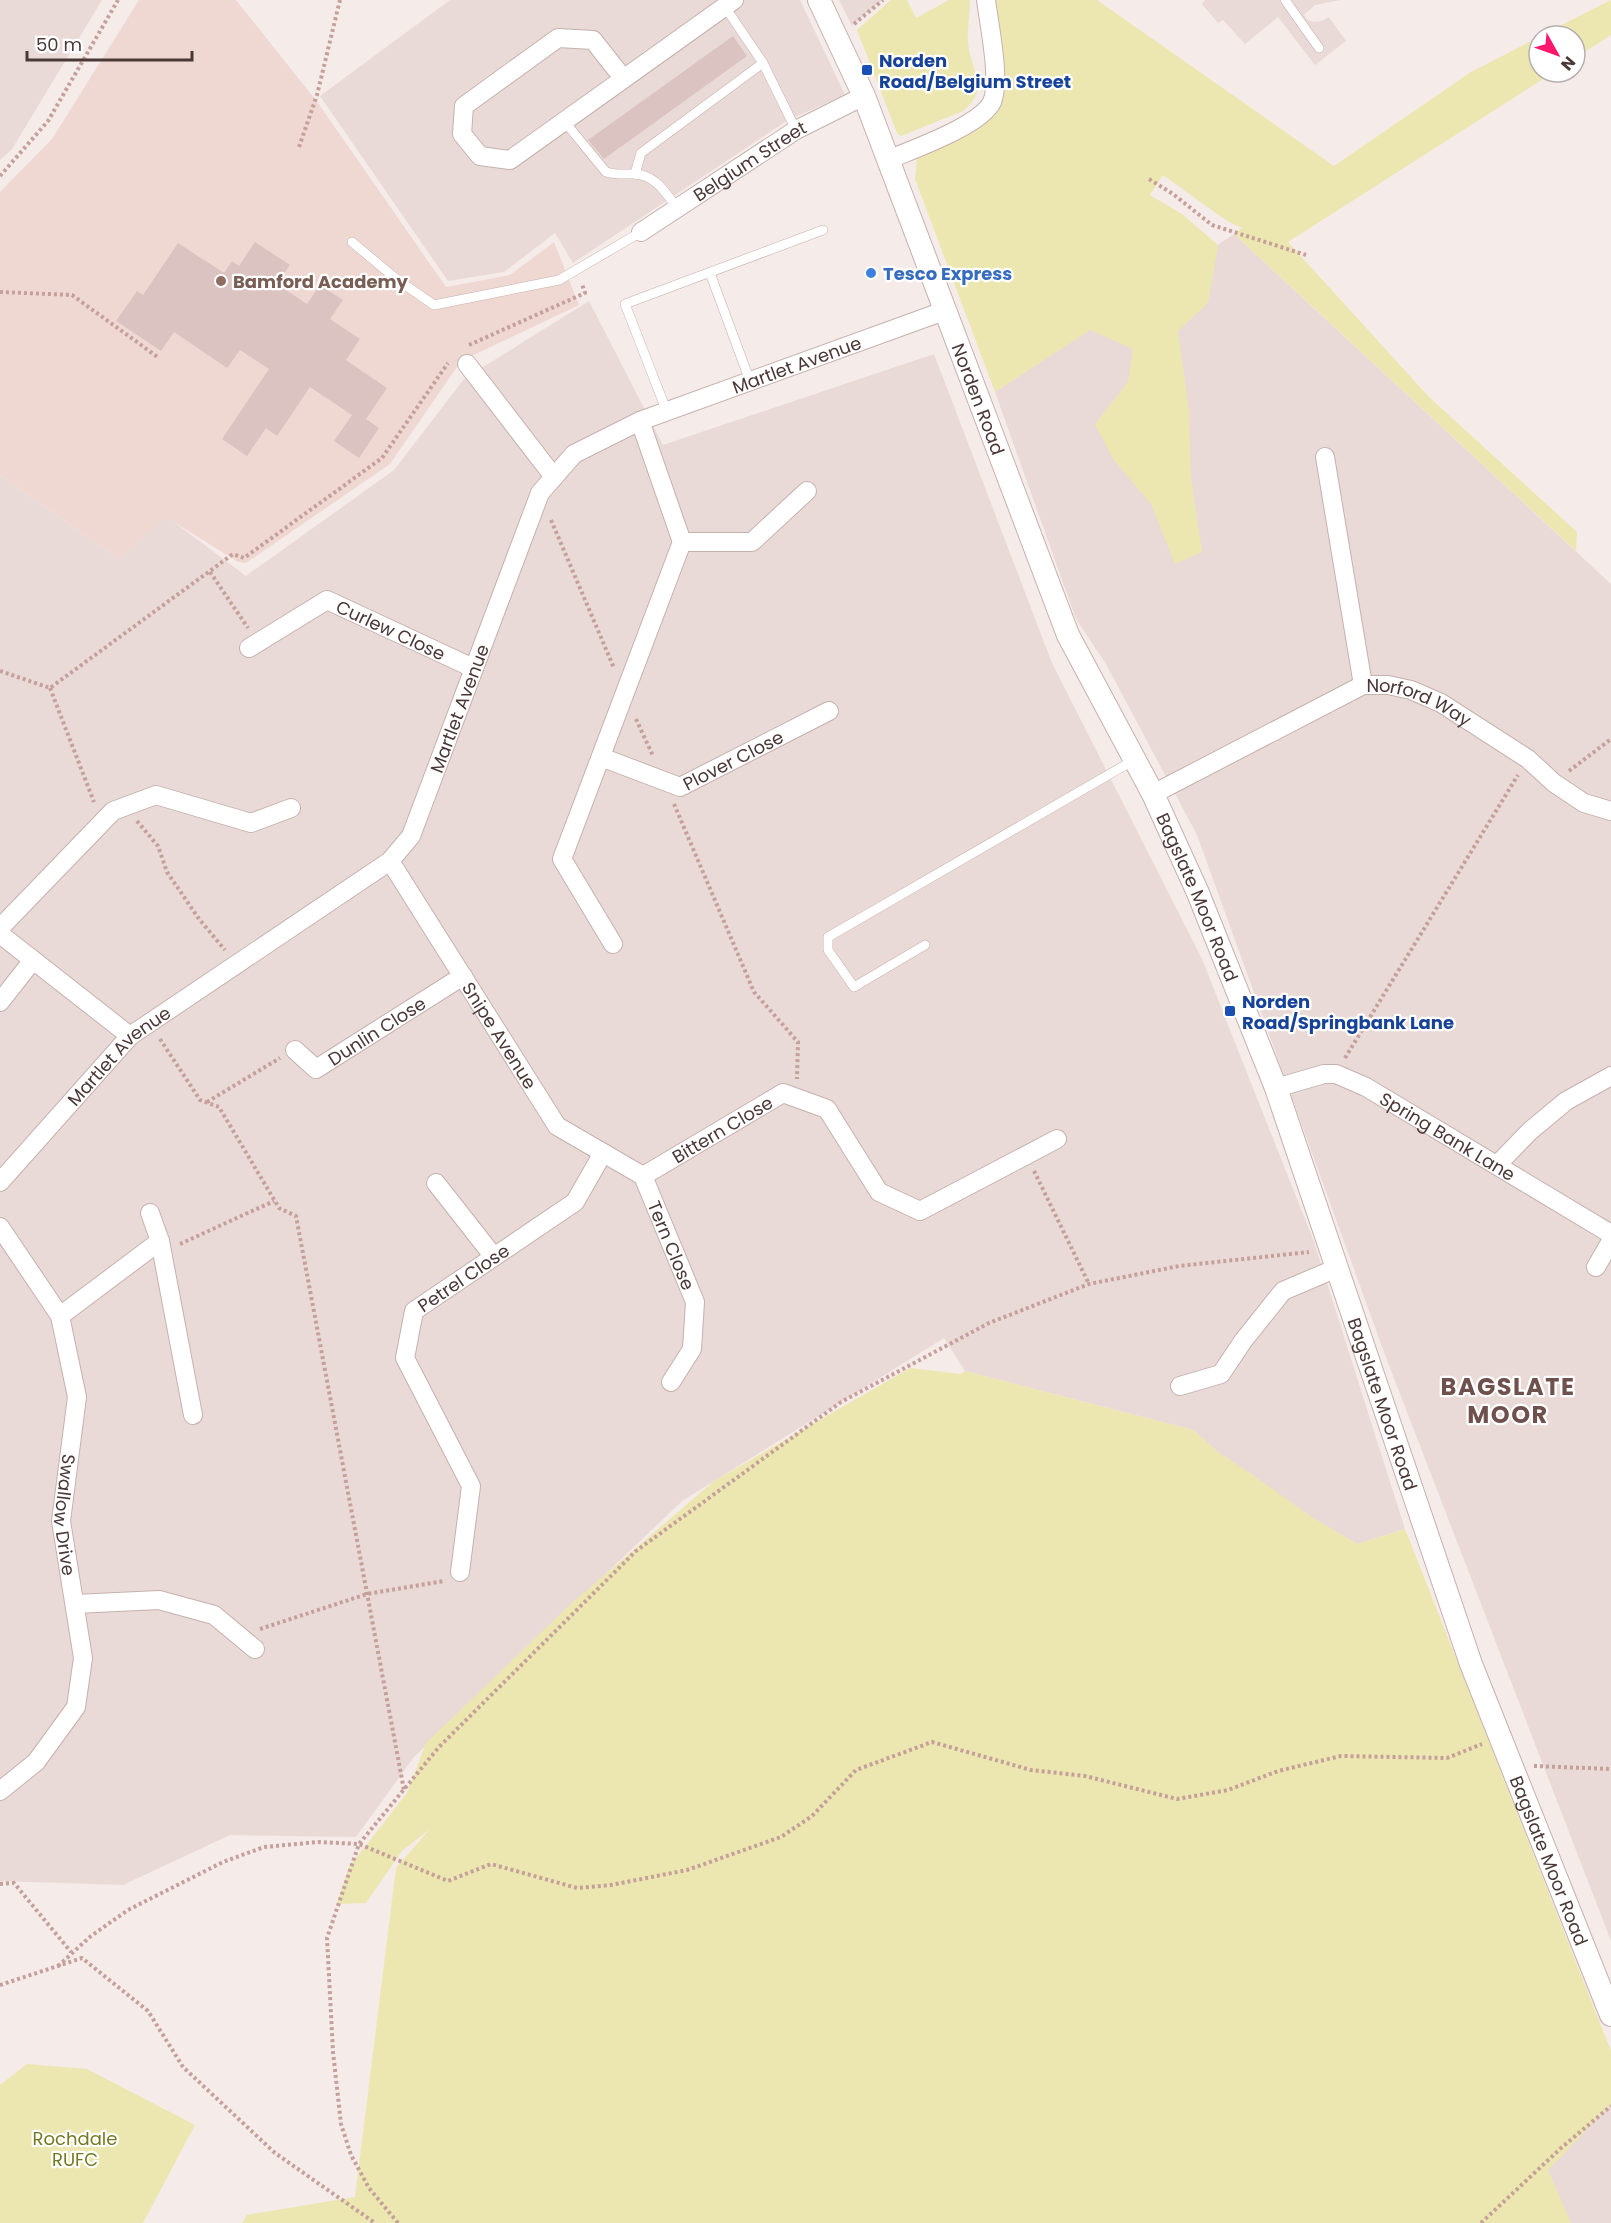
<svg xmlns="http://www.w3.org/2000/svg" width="1611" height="2223" viewBox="0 0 1611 2223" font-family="Poppins,sans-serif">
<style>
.residential{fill:#eadad7}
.education{fill:#efd8d2}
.green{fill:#ece7b0}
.building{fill:#dbc3c1}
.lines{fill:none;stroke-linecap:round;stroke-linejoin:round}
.service-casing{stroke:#c5b1ae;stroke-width:10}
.minor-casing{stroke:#c5b1ae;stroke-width:20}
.tertiary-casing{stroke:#c5b1ae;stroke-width:24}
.path{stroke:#c5a09b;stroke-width:4;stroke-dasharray:3 3;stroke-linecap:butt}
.service{stroke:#fff;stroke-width:9}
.minor{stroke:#fff;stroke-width:18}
.tertiary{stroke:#fff;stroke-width:22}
.transit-dot{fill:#1a4fb4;stroke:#fff;stroke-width:2}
.shop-dot{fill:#3f7fe0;stroke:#fff;stroke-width:2}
.education-dot{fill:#8d6e63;stroke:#fff;stroke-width:2}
.labels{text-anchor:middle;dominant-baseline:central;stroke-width:4.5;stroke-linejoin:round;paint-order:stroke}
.transit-label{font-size:18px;font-weight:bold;fill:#164399;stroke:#fff;text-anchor:start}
.street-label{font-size:18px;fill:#4a3837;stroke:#fff}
.shop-label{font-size:18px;font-weight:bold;fill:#366cbe;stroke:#fff;text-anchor:start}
.education-label{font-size:18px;font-weight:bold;fill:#785e54;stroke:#fff;text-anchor:start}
.park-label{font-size:18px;fill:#737a24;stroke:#fff}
.district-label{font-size:24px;font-weight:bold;letter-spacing:1.5px;fill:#6e504d;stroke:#fff}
</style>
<rect width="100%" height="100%" fill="#f5ebe9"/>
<g class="residential">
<path d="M0,0H102L12,149L0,160Z"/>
<path d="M450,0H800L845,95L788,120L573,263L555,233L504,272L448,281L320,96Z"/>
<path d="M839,0H882L852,26Z"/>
<path d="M1205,0H1341L1315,5L1304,15L1308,20L1314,22L1322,21L1329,17L1346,41L1315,65L1278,17L1245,44L1223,20L1218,23L1202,4Z"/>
<path d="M1234,234L1611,584V1941L1385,1355L1197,835L1106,664L1076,619L995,392Z"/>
<path d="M589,301L663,445L934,354L1052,663L1202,959L1314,1242L1405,1529L1357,1544L1253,1483L1193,1430L965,1371L944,1338L682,1501L414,1757L356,1837L230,1835L123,1885L0,1881V475L119,559L166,516L246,576L394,470L464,379Z"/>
<path d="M1611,2104V2223H1571L1547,2170Z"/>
</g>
<path class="education" d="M139,0H236L318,103L446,287L510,275L554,242L579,305L461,361L390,464L246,563L238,562L166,517L119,559L0,475V192L52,139Z"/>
<g class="green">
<path d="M891,0H907L916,18L949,0H970C970,14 967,29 968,42C970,71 992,87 963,111L901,136L897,133L857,30Z"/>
<path d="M996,0H1097L1334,166L1471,72L1539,37V72H1554L1288,242L1429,397L1577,532L1576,551L1234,234L1242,228L1227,221L1163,175L1150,195L1182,214L1218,245L1208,303L1178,331L1189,410L1191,478L1202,552L1175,564L1151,504L1113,459L1095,424L1128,382L1133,349L1090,330L995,392L915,179L917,159C933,151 973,135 983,125C1008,102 998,32 996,0Z"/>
<path d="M1611,0V35L1575,58V36H1540Z"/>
<path d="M910,1368L961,1374L965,1371L1193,1430L1218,1452L1250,1473L1310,1516L1357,1544L1405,1529L1611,2051V2104L1548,2170L1571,2223H242L247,2215L355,2197L396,1868L430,1829L402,1851L366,1903L337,1904L349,1867L407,1793L426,1743L573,1602L714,1481Z"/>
<path d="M27,2064L87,2069L195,2125L143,2223H0V2085Z"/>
</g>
<g class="building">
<path d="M733,36L747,56L604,159L588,140Z"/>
<path d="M255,242L290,265L277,284L307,304L320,285L343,300L330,319L360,339L346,360L387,388L366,419L379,428L359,458L334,441L352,415L310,387L277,436L266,428L247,456L222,439L269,369L240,350L227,368L174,332L161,351L116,321L137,291L143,295L178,243L224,273L232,261L239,266Z"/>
</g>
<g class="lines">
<g class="service-casing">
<g id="service">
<path d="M1285,0L1319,48"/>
<path d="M725,7L763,63L796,130"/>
<path d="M564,121L606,172C616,175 624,174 634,174C656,175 665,192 677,208"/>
<path d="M635,174L641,153L763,63"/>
<path d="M352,242L395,278L434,305L559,280L641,232"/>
<path d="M710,273L750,381"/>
<path d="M667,412L625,304L823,230"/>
<path d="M925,945L854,987L828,950V937L1134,760"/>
</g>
</g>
<g class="minor-casing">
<g id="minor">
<path d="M623,78L593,40L558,38L464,106L462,134L480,156L510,160L734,0"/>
<path d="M888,160C913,149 980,126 992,102C1001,81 989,24 986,0"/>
<path id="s1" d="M641,232L796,130L864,96"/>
<path d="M467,364L554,477"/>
<path d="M640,421L682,542"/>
<path d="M1325,457L1363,685"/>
<path id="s2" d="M249,648L327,600L473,668"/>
<path id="s3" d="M601,757L680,787L829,711"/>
<path id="s4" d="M1153,794L1363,685H1388L1411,690L1441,703L1528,759L1554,783L1584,803L1611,811"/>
<path id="s5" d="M390,861L557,1126L643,1176"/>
<path d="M0,928L113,811L156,795L251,823L291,808"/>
<path d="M0,934L130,1036"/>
<path d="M613,944L562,859L682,542H752L807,491"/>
<path d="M0,1002L33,960"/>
<path id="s6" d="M295,1050L316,1069L463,976"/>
<path id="s7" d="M1276,1088L1324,1074H1336L1366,1087L1611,1234"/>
<path d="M1497,1165L1530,1131L1566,1101L1611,1076"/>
<path id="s8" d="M643,1176L783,1093L827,1109L879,1192L920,1211L1057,1139"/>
<path id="s9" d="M643,1176L695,1302L692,1349L671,1382"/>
<path id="s10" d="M0,1182L130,1036L390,861L411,836L540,493L574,454L640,421L944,311"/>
<path d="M436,1183L494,1257"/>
<path d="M150,1213L160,1241"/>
<path id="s11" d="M0,1227L60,1316L77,1397L61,1521L83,1658L76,1707L36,1762L0,1791"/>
<path d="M1596,1267L1611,1241"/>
<path d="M60,1316L160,1241L193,1415"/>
<path d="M1180,1386L1221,1374L1243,1341L1283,1291L1337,1268"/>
<path id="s12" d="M460,1572L471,1486L405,1358L414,1311L575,1202L603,1153"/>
<path d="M75,1604L159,1600L214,1615L255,1649"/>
</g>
</g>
<g class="tertiary-casing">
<g id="tertiary">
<path id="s13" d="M819,0L864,96L1068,635L1153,794L1198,893L1276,1088L1471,1664L1611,2015"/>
</g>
</g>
<g class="path">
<path d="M854,24L883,0"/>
<path d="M299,147L317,95L340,0"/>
<path d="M0,176L48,121L118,0"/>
<path d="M1149,179L1173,194L1212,225L1306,255"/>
<path d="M0,292L72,295L159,358"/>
<path d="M469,345L585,293L582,284"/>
<path d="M551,520L614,668"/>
<path d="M210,572L248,628"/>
<path d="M0,671L50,688L233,554L244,558L382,458L448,363"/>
<path d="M50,688L94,802"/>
<path d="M636,719L653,756"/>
<path d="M1569,771L1611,739"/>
<path d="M674,804L754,992L798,1042L797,1079"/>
<path d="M137,821L158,846L167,872L199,919L225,950"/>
<path d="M160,1039L200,1100L219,1107L279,1208L296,1216L404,1790"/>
<path d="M1345,1058L1518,775"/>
<path d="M207,1102L280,1058"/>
<path d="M1034,1171L1089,1284"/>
<path d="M180,1244L274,1201"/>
<path d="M260,1629L367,1594L444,1581"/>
<path d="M1534,1766L1611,1769"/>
<path d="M0,1884L14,1883L71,1952"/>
<path d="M58,1966L91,1936L128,1910L223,1862L264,1847L318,1842L359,1844L448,1881L491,1864L577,1888L611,1885L687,1870L781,1837L812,1816L856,1770L932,1742L1031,1770L1085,1776L1177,1799L1228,1790L1278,1771L1341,1756L1447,1758L1482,1744"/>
<path d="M0,1985L82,1958L148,2011L183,2067L275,2153L375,2223"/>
<path d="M398,2223L369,2188L351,2155L341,2124L333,2052L327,1938L359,1844L439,1747L636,1551L841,1402L989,1323L1089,1284L1179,1266L1309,1252"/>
<path d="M1481,2223L1561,2148L1611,2106"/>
</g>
<use href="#service" class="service"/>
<use href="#minor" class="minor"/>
<use href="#tertiary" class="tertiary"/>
</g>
<g class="transit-dot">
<rect x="861" y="64" width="12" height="12" rx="3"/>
<rect x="1224" y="1005" width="12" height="12" rx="3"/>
</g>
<circle class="shop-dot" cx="871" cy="273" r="6"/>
<circle class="education-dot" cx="221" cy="281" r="6"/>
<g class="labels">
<g class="transit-label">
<text x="879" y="60">Norden<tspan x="879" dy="21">Road/Belgium Street</tspan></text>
<text x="1242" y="1001">Norden<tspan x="1242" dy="21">Road/Springbank Lane</tspan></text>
</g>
<g class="street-label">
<text stroke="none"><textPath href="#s1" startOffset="130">Belgium Street</textPath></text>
<text stroke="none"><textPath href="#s10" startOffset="1200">Martlet Avenue</textPath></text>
<text stroke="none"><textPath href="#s13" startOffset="430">Norden Road</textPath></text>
<text stroke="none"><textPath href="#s2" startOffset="162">Curlew Close</textPath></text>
<text stroke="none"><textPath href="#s4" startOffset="296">Norford Way</textPath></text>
<text stroke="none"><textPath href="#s10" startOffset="678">Martlet Avenue</textPath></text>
<text stroke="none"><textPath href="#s3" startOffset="144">Plover Close</textPath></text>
<text stroke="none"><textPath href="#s13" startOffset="975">Bagslate Moor Road</textPath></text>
<text stroke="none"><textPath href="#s6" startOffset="100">Dunlin Close</textPath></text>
<text stroke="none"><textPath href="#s5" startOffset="206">Snipe Avenue</textPath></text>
<text stroke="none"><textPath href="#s10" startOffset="174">Martlet Avenue</textPath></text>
<text stroke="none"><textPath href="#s8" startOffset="92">Bittern Close</textPath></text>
<text stroke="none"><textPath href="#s7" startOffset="190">Spring Bank Lane</textPath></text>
<text stroke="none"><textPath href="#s9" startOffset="75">Tern Close</textPath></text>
<text stroke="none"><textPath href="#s12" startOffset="338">Petrel Close</textPath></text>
<text stroke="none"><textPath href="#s13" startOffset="1515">Bagslate Moor Road</textPath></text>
<text stroke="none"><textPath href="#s11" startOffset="309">Swallow Drive</textPath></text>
<text stroke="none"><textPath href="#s13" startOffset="2001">Bagslate Moor Road</textPath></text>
</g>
<g class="shop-label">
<text x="883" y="273">Tesco Express</text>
</g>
<g class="education-label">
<text x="233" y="281">Bamford Academy</text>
</g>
<g class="park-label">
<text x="75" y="2138">Rochdale<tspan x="75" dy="21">RUFC</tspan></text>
</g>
<g class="district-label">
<text x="1508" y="1386">BAGSLATE<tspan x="1508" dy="28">MOOR</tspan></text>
</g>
</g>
<g transform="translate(1557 54) rotate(130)"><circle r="28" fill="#ffffff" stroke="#b7afaf" stroke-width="1.5"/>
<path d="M0-4.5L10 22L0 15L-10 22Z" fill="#ff176e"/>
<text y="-9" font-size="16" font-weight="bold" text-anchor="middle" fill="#4a3837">N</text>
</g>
<path d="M27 51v9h165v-9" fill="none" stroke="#4a3837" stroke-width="3"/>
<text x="36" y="51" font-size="18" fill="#4a3837" stroke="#ffffff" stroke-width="4.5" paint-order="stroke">50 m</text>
</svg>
